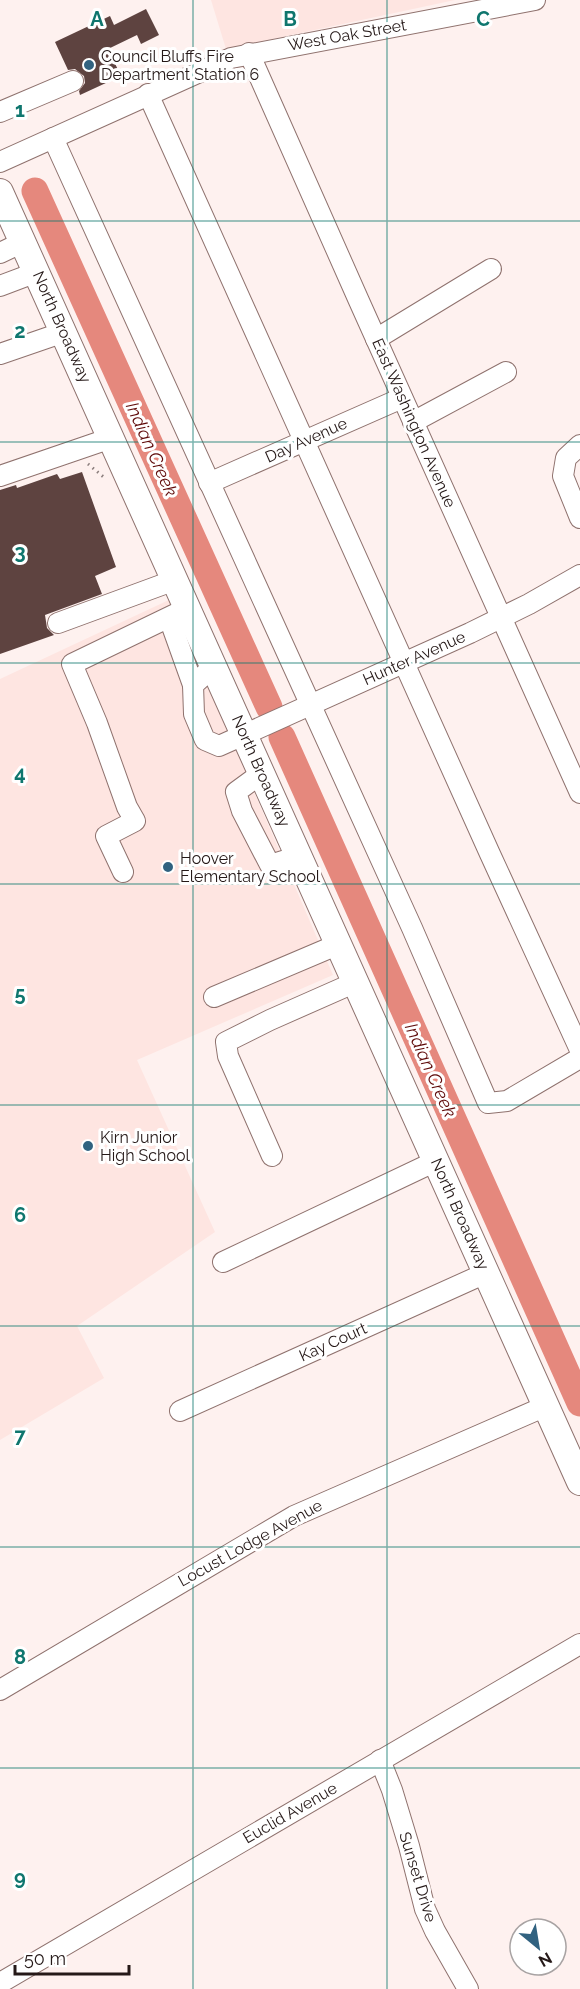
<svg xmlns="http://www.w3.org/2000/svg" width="580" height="1989" viewBox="0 0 580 1989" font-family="Raleway,sans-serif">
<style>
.built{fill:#fee5e1}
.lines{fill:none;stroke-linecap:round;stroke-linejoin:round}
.river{stroke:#e5887d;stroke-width:27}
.building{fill:#5e4340}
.minor-casing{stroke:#8f726e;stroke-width:22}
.major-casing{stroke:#8f726e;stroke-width:28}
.path{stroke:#8b7e7d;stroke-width:3;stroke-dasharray:1.5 4.5;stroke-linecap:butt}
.minor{stroke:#fff;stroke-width:20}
.major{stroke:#fff;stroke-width:26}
.grid{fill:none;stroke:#0f766e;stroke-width:1.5;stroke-opacity:0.55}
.poi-dot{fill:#316280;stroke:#fff;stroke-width:2}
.labels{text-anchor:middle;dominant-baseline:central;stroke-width:6;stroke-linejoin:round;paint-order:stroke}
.street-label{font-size:16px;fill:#251918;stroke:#fff}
.poi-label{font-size:16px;fill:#251918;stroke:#fff;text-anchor:start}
.water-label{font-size:18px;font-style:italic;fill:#5f0a09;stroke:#fff}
.grid-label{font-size:20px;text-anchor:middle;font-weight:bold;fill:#0f766e;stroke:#fff;stroke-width:6;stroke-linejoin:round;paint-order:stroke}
</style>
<rect width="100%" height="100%" fill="#fef1ef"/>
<g class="built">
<path d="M211,0H455L226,49Z"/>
<path d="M171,599L333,975L137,1060L215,1232L77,1326L104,1378L0,1440V679Z"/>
</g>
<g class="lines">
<g class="river">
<path d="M35,191L269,707"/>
<path d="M282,737L580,1403"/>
</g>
</g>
<g class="building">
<path d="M146,9L159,35L141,44L137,35L108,49L121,76L80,95L79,91L85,83L84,76L75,69L68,70L55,42L110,16L114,25Z"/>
<path d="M82,472L116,567L95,576L102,594L45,615L47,628L54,635L0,654V490L16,485L17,488L57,474L60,479Z"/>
</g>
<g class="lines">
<g class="minor-casing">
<g id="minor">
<path d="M249,53L359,301L580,793"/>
<path d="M148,94L490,854L580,1050"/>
<path d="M0,112L73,81"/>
<path d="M53,138L412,928L488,1103L507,1101L580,1058"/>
<path d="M0,162L231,58L535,0"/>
<path d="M0,253L23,242"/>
<path d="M0,286L37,272"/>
<path d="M376,339L491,269"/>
<path d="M0,354L64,332"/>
<path d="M413,422L506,372"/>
<path d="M580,445L566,458L563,476L580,518"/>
<path d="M0,476L111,438"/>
<path d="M209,483L402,398"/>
<path d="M169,618L193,685"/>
<path d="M58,623L175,580"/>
<path d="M214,666L193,685L194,714L205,740L219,746L470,633L529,604L580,575"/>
<path d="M262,773L236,792L242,811L270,865L299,856"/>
<path d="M123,872L106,836L135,821L127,807L97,723L72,664L188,608"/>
<path d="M214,997L339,944"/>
<path d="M272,1156L228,1056L226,1042L270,1020L356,982"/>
<path d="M223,1262L436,1161"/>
<path d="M180,1411L486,1273"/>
<path d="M0,1690L294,1516L546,1406"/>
<path d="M380,1760L392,1790L409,1846L425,1909L435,1931L468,1989"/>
<path d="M0,1983L580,1644"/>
</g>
</g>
<g class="major-casing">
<path id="major" d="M0,192L580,1482"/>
</g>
<path class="path" d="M88,464L106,479"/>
<use href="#minor" class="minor"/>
<use href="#major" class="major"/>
</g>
<path class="grid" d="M193,0V1989M387,0V1989M0,221H580M0,442H580M0,663H580M0,884H580M0,1105H580M0,1326H580M0,1547H580M0,1768H580"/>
<g class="poi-dot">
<circle cx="89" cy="65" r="6"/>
<circle cx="168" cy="867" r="6"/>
<circle cx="88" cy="1146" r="6"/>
</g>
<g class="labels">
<g class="street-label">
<text transform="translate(347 35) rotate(-10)">West Oak Street</text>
<text transform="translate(62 327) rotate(66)">North Broadway</text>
<text transform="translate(414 423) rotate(66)">East Washington Avenue</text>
<text transform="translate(306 440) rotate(-24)">Day Avenue</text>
<text transform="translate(414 658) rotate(-24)">Hunter Avenue</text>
<text transform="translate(261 771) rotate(66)">North Broadway</text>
<text transform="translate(460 1214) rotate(66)">North Broadway</text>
<text transform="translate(333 1342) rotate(-24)">Kay Court</text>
<text transform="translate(250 1543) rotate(-29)">Locust Lodge Avenue</text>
<text transform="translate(290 1813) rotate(-30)">Euclid Avenue</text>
<text transform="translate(418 1877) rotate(73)">Sunset Drive</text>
</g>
<g class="poi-label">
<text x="101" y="56">Council Bluffs Fire<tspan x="101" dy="18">Department Station 6</tspan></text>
<text x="180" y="858">Hoover<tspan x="180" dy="18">Elementary School</tspan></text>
<text x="100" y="1137">Kirn Junior<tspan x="100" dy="18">High School</tspan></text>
</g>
<g class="water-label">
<text transform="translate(152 449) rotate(66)">Indian Creek</text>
<text transform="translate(431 1070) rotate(66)">Indian Creek</text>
</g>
</g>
<g class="grid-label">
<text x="97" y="26">A</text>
<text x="290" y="26">B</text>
<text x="483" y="26">C</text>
<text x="20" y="117">1</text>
<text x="20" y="338">2</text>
<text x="20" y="559">3</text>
<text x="20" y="780">4</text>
<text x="20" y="1001">5</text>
<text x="20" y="1222">6</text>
<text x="20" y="1443">7</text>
<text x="20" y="1664">8</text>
<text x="20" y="1885">9</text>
</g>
<g transform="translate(538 1947) rotate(150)"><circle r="28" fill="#ffffff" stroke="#a8a3a3" stroke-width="1.5"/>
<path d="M0-4.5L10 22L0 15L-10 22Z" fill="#316280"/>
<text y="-9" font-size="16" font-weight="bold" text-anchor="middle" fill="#251918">N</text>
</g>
<path d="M15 1965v9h114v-9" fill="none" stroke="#251918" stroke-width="3"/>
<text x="24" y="1965" font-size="18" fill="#251918" stroke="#ffffff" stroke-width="4.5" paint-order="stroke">50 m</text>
</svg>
